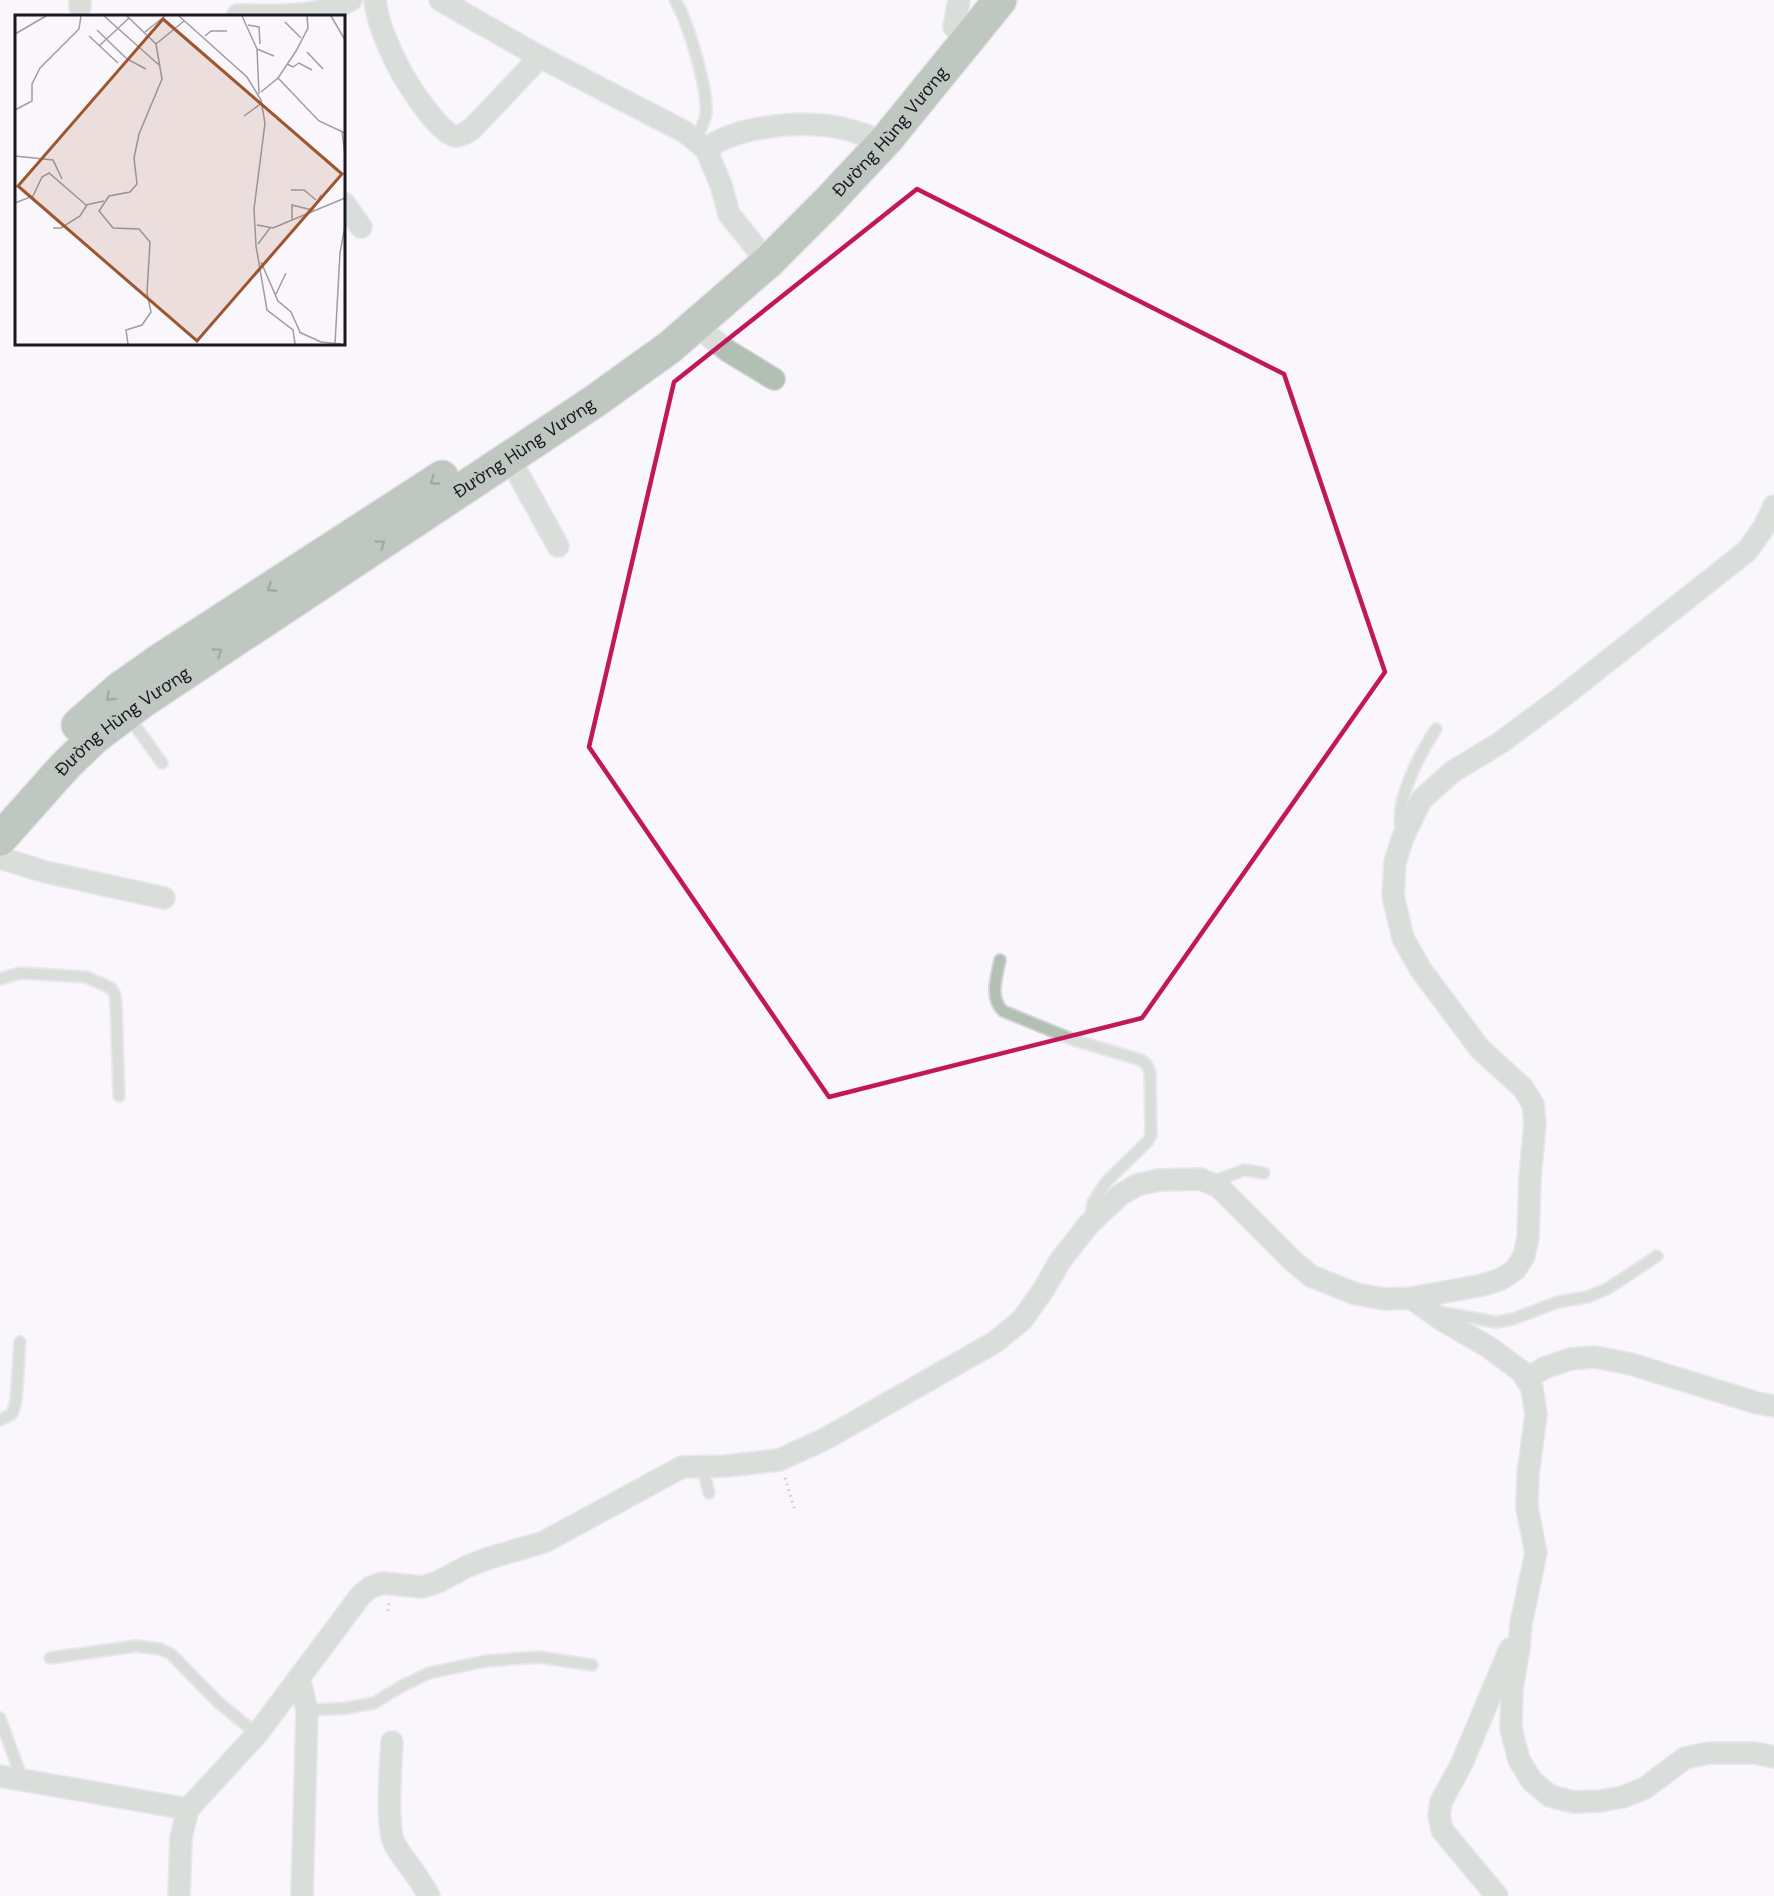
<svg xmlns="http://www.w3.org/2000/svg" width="1774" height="1896" viewBox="0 0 1774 1896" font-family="'DM Sans',sans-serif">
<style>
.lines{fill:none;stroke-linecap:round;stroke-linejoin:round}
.service-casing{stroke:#d5d2d9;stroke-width:14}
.minor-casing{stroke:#d5d2d9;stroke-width:24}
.primary-casing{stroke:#d5d2d9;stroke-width:36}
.path{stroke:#928e96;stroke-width:3;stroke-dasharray:1.5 4.5;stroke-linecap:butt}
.service{stroke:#b1c0b3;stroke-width:10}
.minor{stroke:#b1c0b3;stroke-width:21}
.primary{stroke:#77917a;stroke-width:33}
.oneway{stroke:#404745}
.marked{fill:none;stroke:#c2185b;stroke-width:4.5;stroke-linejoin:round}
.labels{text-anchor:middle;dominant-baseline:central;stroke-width:5;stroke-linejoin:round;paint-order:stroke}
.street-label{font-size:18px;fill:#1b1621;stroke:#fff}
.inset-road{fill:none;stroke:#a09ca4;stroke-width:1.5}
.view{fill:#9d562d;fill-opacity:0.15;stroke:#9d562d;stroke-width:3}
.inset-edge{fill:none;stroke:#1b1621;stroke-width:3}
</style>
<rect width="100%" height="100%" fill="#f9f6fc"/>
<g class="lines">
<g class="service-casing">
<g id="service">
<path d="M675,0C688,21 708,89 706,113C705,123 699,131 695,140"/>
<path d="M128,716L162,763"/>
<path d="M1402,834C1392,804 1420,754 1436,729"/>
<path d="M1000,960C997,975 989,999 1003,1011L1074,1040L1141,1060L1147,1065L1150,1073L1151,1135L1148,1141L1108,1180L1093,1202L1090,1221"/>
<path d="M0,979L20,973L86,977L111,988L115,995L116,1004L119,1096"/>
<path d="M1210,1183L1244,1170L1264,1173"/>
<path d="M1439,1312L1496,1322L1513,1319L1558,1302L1587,1297L1607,1289L1657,1256"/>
<path d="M0,1420L12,1414L16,1401L20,1342"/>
<path d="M702,1465L709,1493"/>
<path d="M50,1658L136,1646L160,1649L171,1654L219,1703L257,1734"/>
<path d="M307,1710L347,1708L374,1703L402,1686L429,1673L486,1661L539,1657L592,1665"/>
<path d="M0,1718L22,1779"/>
</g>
</g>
<g class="minor-casing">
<g id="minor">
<path d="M375,0C377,22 388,46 398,66C405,80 440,136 456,136C462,136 467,132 472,129L540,57"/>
<path d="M440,0L540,57L685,132L706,149L721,185L729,214L756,248"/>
<path d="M80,7V0"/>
<path d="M238,15C276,15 316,19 351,0"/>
<path d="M954,27L959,0"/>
<path d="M706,149C734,127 795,121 830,126C842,127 854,132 866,135"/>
<path d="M344,203L361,227"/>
<path d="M696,326L728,351L774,379"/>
<path d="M510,459L558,546"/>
<path d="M0,858L46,872L164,898"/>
<path d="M1411,1298L1442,1320L1490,1348L1521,1371L1532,1388L1536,1415L1528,1474L1527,1508L1536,1553L1521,1623L1519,1649L1512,1688L1511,1729L1519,1760L1532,1781L1550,1796L1574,1802L1600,1801L1623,1797L1645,1788L1685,1758L1709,1753H1755L1774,1757"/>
<path d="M1526,1379L1544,1368L1570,1359L1595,1357L1631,1364L1757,1403L1774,1406"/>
<path d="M299,1678L307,1710L302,1896"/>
<path d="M392,1742C391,1766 385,1826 395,1845C406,1863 420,1878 429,1896"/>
<path d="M0,1776L188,1809L257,1734L361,1595L371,1587L383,1583L422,1587L438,1582L466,1567L489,1558L544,1542L682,1467L726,1466L779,1460L825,1439L995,1342L1022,1320L1044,1289L1060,1261L1089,1224L1120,1195L1137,1185L1159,1180L1200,1179L1219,1187L1293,1261L1311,1276L1356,1294L1385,1299L1411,1298L1483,1285L1501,1279L1515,1270L1524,1256L1528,1238L1530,1177L1535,1123L1533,1104L1523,1088L1480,1049L1421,970L1403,938L1393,896L1395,862L1403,837L1421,800L1452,772L1500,743L1562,697L1747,551L1764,527L1774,506"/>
<path d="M179,1896L181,1837L188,1809"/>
<path d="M1497,1896L1442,1830L1439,1815L1441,1802L1462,1763L1510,1649"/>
</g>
</g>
<g class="primary-casing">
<g id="primary">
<path d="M78,725L119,689L160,660L442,477"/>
<path id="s1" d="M0,839L65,766L95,737L143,701L595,401L670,347L768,262L828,202L887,139L1000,0"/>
</g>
</g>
<g class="path">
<path d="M785,1478L795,1511"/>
<path d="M388,1611L389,1603"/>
</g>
<use href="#service" class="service"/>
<use href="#minor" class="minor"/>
<use href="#primary" class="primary"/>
</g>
<defs><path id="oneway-chevron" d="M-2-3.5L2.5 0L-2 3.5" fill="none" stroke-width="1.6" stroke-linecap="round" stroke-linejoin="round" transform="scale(1.5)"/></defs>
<g class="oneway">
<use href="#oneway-chevron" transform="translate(434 481) rotate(147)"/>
<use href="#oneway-chevron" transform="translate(381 544) rotate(-34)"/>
<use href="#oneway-chevron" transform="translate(271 588) rotate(147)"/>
<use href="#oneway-chevron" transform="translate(218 652) rotate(-34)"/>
<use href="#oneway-chevron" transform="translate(110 697) rotate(139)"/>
</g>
<path d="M0 0H1774V1896H0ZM917,189L1284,374L1385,672L1142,1018L829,1097L589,747L674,382Z" fill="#f9f6fc" fill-opacity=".55" fill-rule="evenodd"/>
<path class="marked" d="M917,189L1284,374L1385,672L1142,1018L829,1097L589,747L674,382Z"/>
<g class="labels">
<g class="street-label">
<text stroke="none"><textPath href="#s1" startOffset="1143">Đường Hùng Vương</textPath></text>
<text stroke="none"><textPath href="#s1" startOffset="657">Đường Hùng Vương</textPath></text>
<text stroke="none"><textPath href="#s1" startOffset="171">Đường Hùng Vương</textPath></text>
</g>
</g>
<g transform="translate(15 15)">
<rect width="330" height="330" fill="#f9f6fc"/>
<path class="inset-road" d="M89,1L144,50M112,1L141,29M164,1L232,62L246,85L250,108L239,194L241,231L252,295L278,315L280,329M227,1L242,34L244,79M316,1L330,25M270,7L286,23M233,10L244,12L245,29M82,15L112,44L131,54M130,17L150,1M0,19L31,1M74,21L103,48M190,21L196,16H212M84,31L114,3M242,34L259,41M292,37L308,54M272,49L278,52L284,48L297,55M263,63L304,106L330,118M246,77L263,63L281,36L293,13L292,1M0,95L17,86V69L25,53L64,14L66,1M229,101L247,88M327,117L330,140M0,141L38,145L47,164M276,175H289L301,185M0,188L18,181L27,162L34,158L71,190L89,186M297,196L306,180M277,205V190L297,195M242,210L258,213L330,183M38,213H46L65,201L72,190M243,229L255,213M246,247L263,286L276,297L285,317M261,279L271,258M284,317L306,327L326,329M113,329L111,315L127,310L136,297L132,278L135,227L124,214L98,213L84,196L94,181L115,177L122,169L119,143L124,119L147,64L141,29L169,6M320,329L325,238L330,211"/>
<path class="view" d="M148,4L327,159L182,326L3,171Z"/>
<rect width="330" height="330" class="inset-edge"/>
</g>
</svg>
